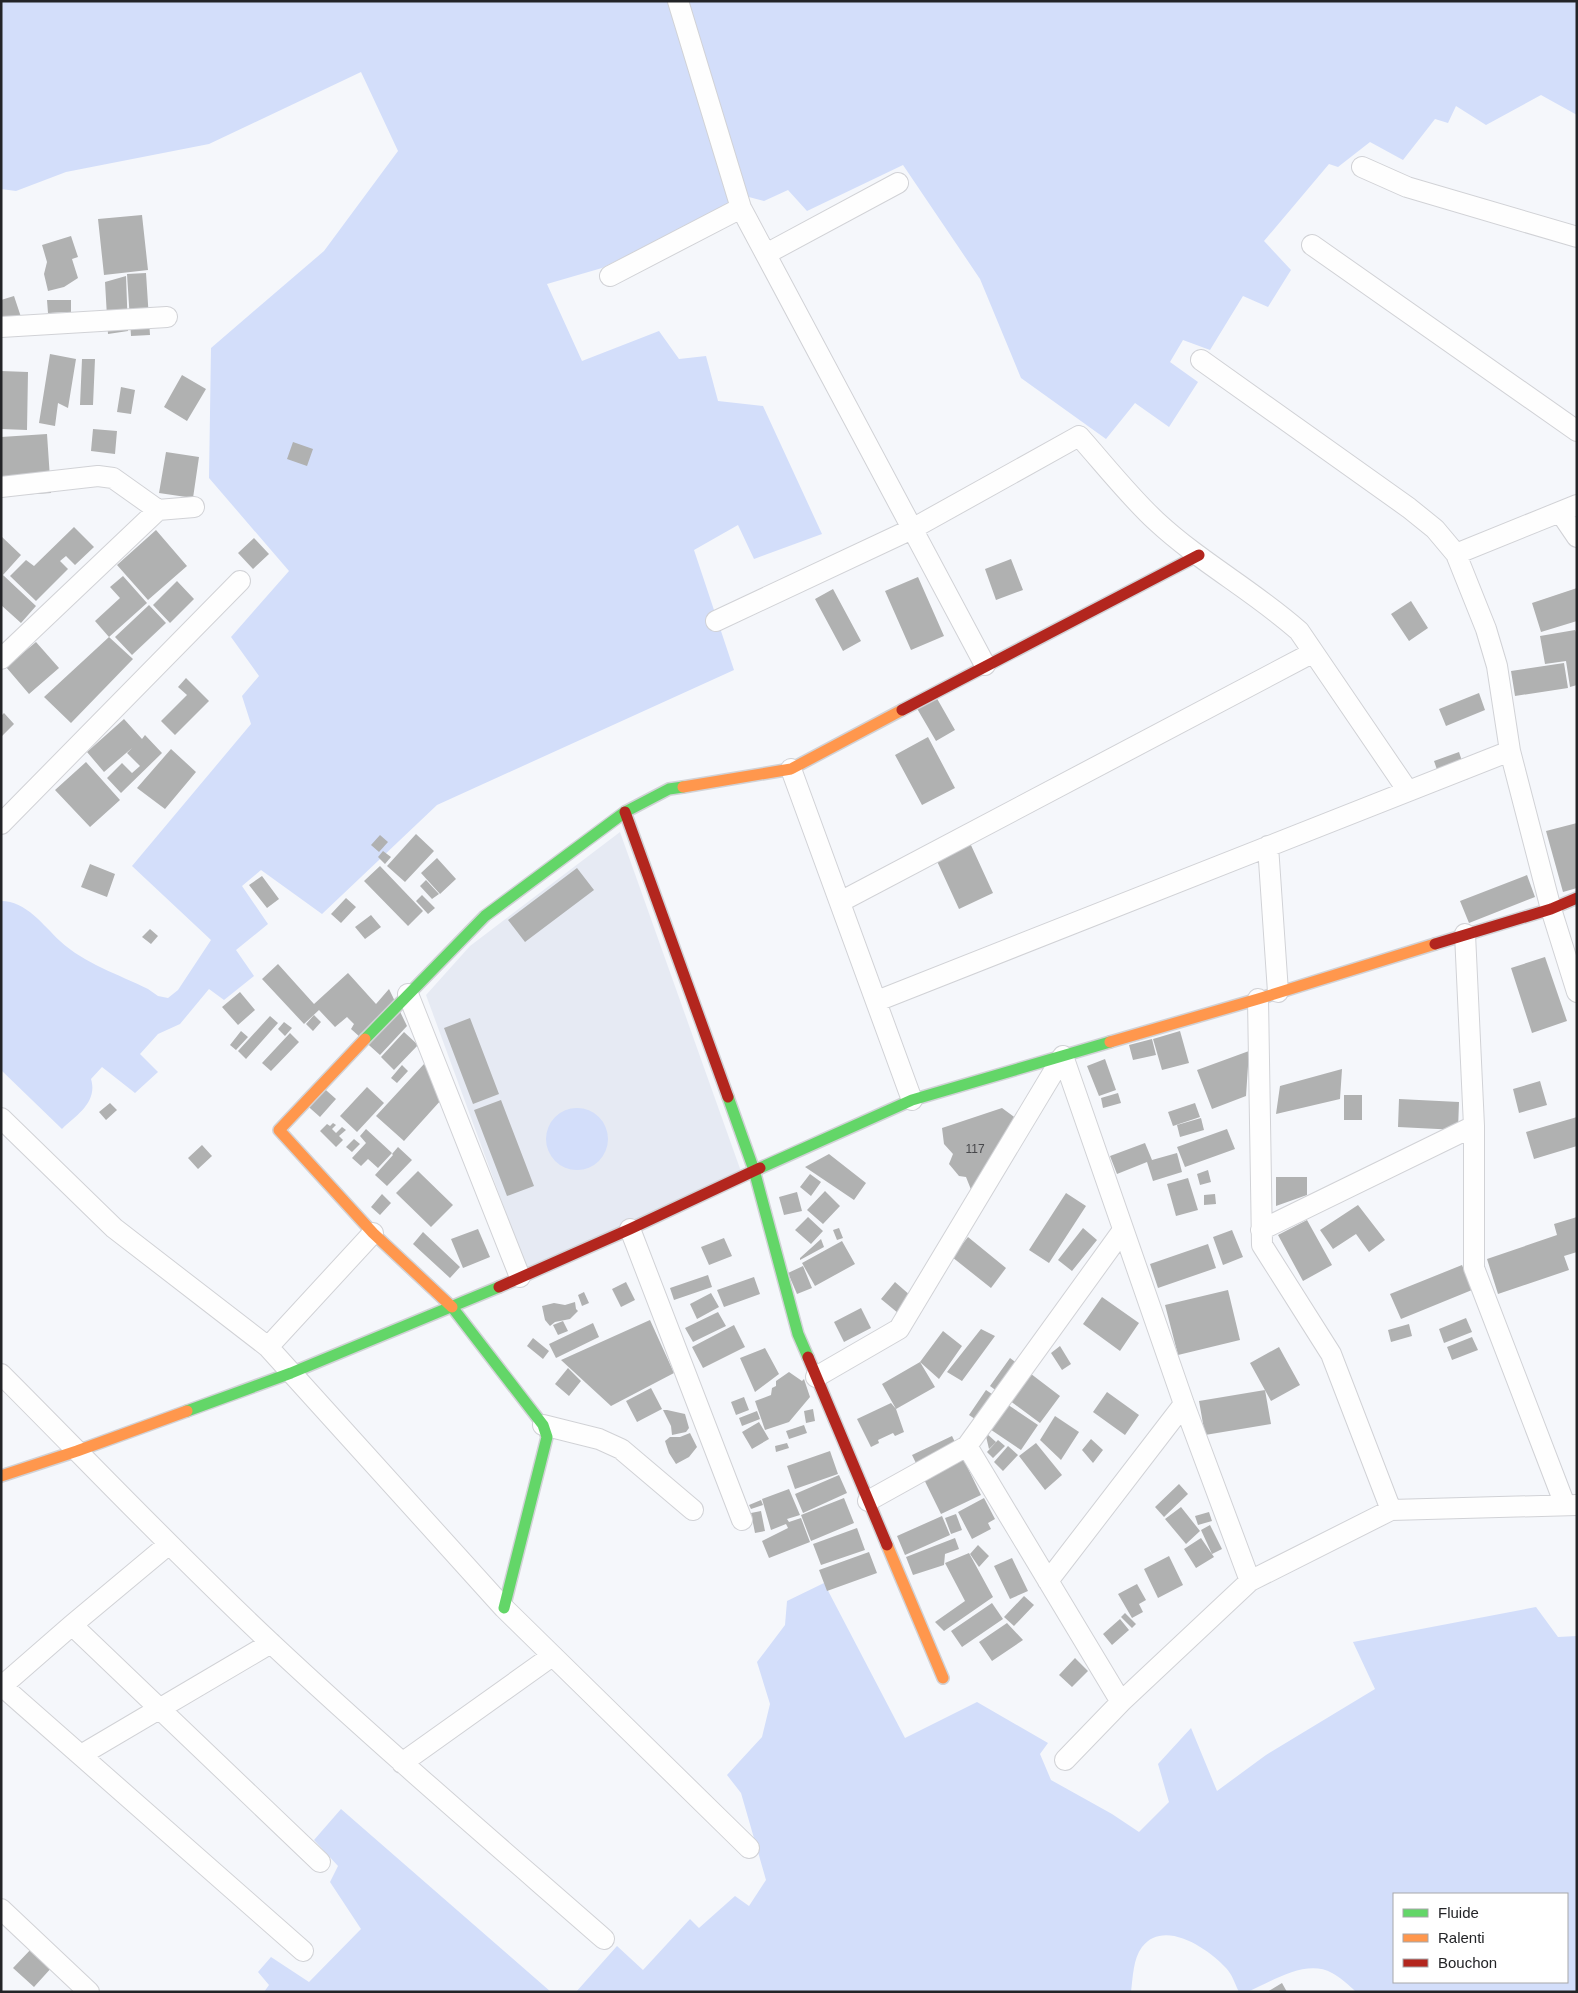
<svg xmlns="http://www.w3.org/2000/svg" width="1578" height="1993" viewBox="0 0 1578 1993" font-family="Helvetica,sans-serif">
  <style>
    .built { fill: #e6eaf3 }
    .green { fill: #d3defa; fill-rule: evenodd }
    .building { fill: #b0b1b1 }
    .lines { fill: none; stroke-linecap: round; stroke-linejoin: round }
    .street-casing { stroke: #d1d2d6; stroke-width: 22 }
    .fast-casing { stroke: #d1d2d6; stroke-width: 14 }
    .slow-casing { stroke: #d1d2d6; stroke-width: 14 }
    .jam-casing { stroke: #d1d2d6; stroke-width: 14 }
    .street { stroke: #fefefe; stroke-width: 20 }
    .fast { stroke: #63d668; stroke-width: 11 }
    .slow { stroke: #ff974d; stroke-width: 11 }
    .jam { stroke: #b3261e; stroke-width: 11 }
    .labels { text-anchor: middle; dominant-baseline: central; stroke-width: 4; stroke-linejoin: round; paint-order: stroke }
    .number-label { font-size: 12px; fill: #46474a }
  </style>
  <rect width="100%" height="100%" fill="#f5f7fb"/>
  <path class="built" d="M620 832 743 1177 528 1273 426 995 470 946Z"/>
  <path class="green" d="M1 1H1577V115L1541 95 1486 125 1456 106 1448 123 1435 119 1403 160 1370 142 1338 167 1329 164 1264 241 1291 270 1268 307 1243 296 1210 350 1183 340 1170 362 1198 382 1169 427 1135 403 1106 439 1021 378 980 279 903 165 807 211 788 190 764 201 745 196 602 268 547 284 582 361 659 331 679 359 706 356 718 401 763 406 822 534 754 559 738 525 694 550 734 670 437 805 322 914 261 870 242 886 268 924 236 950 254 976 224 1000 209 989 180 1024 158 1034 140 1054 158 1072 135 1093 102 1067 91 1079C98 1102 77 1115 62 1129L1 1070V901C26 901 43 925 60 941 85 964 118 974 148 989L158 996 168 998 178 990 211 940 132 866 251 724 242 696 259 676 231 637 289 571 209 478 211 348 324 251 398 151 361 72 209 144 66 172 16 191 1 189Z
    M546 1139a31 31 0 1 1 62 0a31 31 0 1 1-62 0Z
    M824 1583 905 1738 977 1702 1048 1743 1040 1754 1051 1780 1112 1814 1139 1832 1169 1802 1158 1764 1191 1728 1217 1791 1266 1755 1375 1689 1353 1642 1536 1607 1558 1637 1577 1636V1992H1356C1349 1985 1340 1977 1332 1973 1306 1958 1271 1982 1247 1992H1239C1235 1984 1232 1974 1226 1968 1209 1949 1164 1918 1142 1947 1133 1959 1133 1977 1131 1992H576L617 1946 643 1970 690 1919 699 1928 735 1896 749 1906 766 1880 741 1793 727 1775 762 1737 770 1704 757 1662 785 1625 787 1601ZM1394 1894H1567V1982H1394Z
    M341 1809 551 1992H264L269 1985 258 1972 271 1957 309 1982 361 1929 330 1882 338 1866 314 1840Z"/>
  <path class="building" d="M142 215 148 270 104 275 98 219Z
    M71 236 78 257 72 259 78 278 64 287 48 291 44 274 47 262 42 245Z
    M146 273 150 335 131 336 127 274Z
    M126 276 128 331 108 334 105 282Z
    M14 296 21 317 1 323V300Z
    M47 300H71V312L48 313Z
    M50 354 76 359 68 408 58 403 55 426 39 423Z
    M82 359H95L93 405H80Z
    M1 371 28 372 27 430 1 429Z
    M182 375 206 389 187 421 164 407Z
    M121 387 135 390 131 414 117 412Z
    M93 429 117 431 115 454 91 451Z
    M47 434 51 493 1 496V437Z
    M293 442 313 449 307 466 287 459Z
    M166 452 199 457 193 498 159 493Z
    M74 527 94 547 75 565 66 556 60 561 68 569 36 601 10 576 26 560 34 566Z
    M156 530 187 566 148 600 117 565Z
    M1 536 21 555 3 575 36 606 21 623 1 605Z
    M254 538 269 554 253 569 238 553Z
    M1011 559 1023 590 996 600 985 569Z
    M123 576 147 603 109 637 95 621 120 598 110 587Z
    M918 577 944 636 911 650 885 591Z
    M177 581 194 599 170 623 153 605Z
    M1577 588V621L1541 632 1532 603Z
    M833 589 861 641 843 651 815 599Z
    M1411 601 1428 628 1409 641 1391 614Z
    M149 605 166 623 132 655 115 637Z
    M1575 630 1577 634V685L1570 687 1566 661 1545 664 1540 636Z
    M109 637 133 659 71 723 44 697Z
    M36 642 59 668 29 694 6 667Z
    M1564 663 1568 688 1515 696 1511 671Z
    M186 678 209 701 175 735 161 721 187 695 178 687Z
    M931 688 955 730 936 741 912 700Z
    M1479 693 1485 710 1446 726 1439 709Z
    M4 713 14 724 1 737V716Z
    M124 719 142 739 145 735 162 753 121 793 107 778 122 763 132 773 140 766 127 753 132 748 104 772 87 752Z
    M928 737 955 788 922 805 895 755Z
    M171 749 196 772 165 809 137 788Z
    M1459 752 1468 779 1443 787 1434 761Z
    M86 762 120 800 90 827 55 790Z
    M1577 823V888L1563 892 1546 831Z
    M416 834 434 851 405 882 387 866Z
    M380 835 388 842 379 852 371 845Z
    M970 843 993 893 959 909 936 859Z
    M383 851 391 857 385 864 378 857Z
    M437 858 456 879 440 894 421 873Z
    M90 864 115 874 107 897 81 887Z
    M380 866 423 911 408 926 364 881Z
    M577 868 594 890 525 942 508 920Z
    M1527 875 1535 897 1469 923 1460 901Z
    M262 876 279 899 267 908 249 885Z
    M426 880 439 894 432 899 420 886Z
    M422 895 435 908 428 914 416 901Z
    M346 898 356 907 341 923 331 914Z
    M371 915 381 927 365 939 355 927Z
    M150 929 158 936 151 944 142 937Z
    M1545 957 1567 1021 1532 1033 1511 968Z
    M278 964 314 1004 348 973 376 1004 389 989 407 1026 380 1055 351 1029 354 1024 347 1017 335 1027 319 1010 304 1024 262 979Z
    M240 992 255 1010 238 1025 222 1007Z
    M314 1015 321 1022 313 1031 306 1024Z
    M270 1016 278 1023 246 1059 238 1051Z
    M470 1018 499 1094 473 1104 444 1028Z
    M284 1022 292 1028 285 1036 278 1029Z
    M241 1031 248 1037 236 1050 230 1045Z
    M1180 1031 1189 1063 1162 1070 1153 1039Z
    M404 1032 418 1045 394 1070 381 1057Z
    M290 1033 299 1042 271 1071 262 1063Z
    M1152 1039 1156 1055 1133 1060 1129 1045Z
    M1249 1051 1246 1096 1212 1109 1197 1070Z
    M1105 1059 1116 1090 1099 1096 1087 1066Z
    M424 1064 451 1089 404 1141 376 1116Z
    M402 1065 408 1071 397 1083 391 1078Z
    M1342 1069 1340 1099 1276 1114 1280 1086Z
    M1540 1081 1547 1105 1519 1113 1513 1089Z
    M318 1083 336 1099 320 1117 302 1101Z
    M367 1087 384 1103 357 1132 340 1116Z
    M1118 1093 1121 1103 1103 1108 1101 1098Z
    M1344 1095H1362V1120H1344Z
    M1399 1099 1459 1102 1458 1130 1398 1127Z
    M501 1100 534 1186 507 1196 474 1110Z
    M110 1103 117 1110 106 1120 99 1112Z
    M1195 1103 1200 1117 1173 1126 1168 1112Z
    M1002 1108 1021 1122 972 1192 966 1177 959 1176 949 1164 953 1154 944 1144 942 1128Z
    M1577 1117V1146L1534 1159 1526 1132Z
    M1201 1118 1204 1130 1180 1137 1177 1125Z
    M333 1123 336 1125 332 1129 336 1133 342 1127 346 1130 339 1136 343 1140 336 1147 320 1131 327 1124 330 1126Z
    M366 1129 392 1153 378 1168 368 1159 361 1166 352 1158 366 1143 360 1136Z
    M1227 1129 1235 1149 1185 1167 1177 1147Z
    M354 1139 360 1144 352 1152 346 1147Z
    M1145 1143 1152 1160 1177 1153 1182 1172 1153 1181 1147 1162 1117 1174 1110 1156Z
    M202 1145 212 1156 198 1169 188 1158Z
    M398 1147 412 1160 387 1186 375 1175 393 1155 392 1154Z
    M829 1154 866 1183 854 1200 805 1167Z
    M1208 1170 1211 1182 1200 1185 1197 1174Z
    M418 1171 453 1205 431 1227 396 1193Z
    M810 1174 821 1182 811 1196 800 1187Z
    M1276 1177H1307V1195L1276 1206Z
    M1188 1178 1198 1210 1176 1216 1167 1184Z
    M825 1191 840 1206 823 1224 807 1210Z
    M797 1192 802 1211 784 1215 779 1197Z
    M1066 1193 1086 1206 1049 1263 1029 1250Z
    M382 1194 391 1203 380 1215 371 1207Z
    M1215 1194 1216 1204 1204 1205V1195Z
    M1358 1205 1385 1240 1369 1252 1356 1234 1333 1249 1320 1230Z
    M808 1217 823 1231 811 1244 795 1230Z
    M1577 1217V1252L1564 1256 1569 1270 1498 1294 1487 1259 1557 1235 1554 1224Z
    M1307 1220 1332 1265 1303 1281 1278 1235Z
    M839 1228 843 1238 837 1240 833 1230Z
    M1083 1228 1097 1240 1072 1271 1058 1260Z
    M478 1229 490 1257 463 1268 451 1239Z
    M1232 1230 1243 1257 1223 1265 1213 1237Z
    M423 1232 460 1267 450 1278 413 1244Z
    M968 1237 1006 1268 991 1288 952 1257Z
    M724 1238 732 1256 709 1265 701 1247Z
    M821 1239 824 1247 800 1260V1258Z
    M842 1241 855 1264 815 1286 802 1263Z
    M1208 1244 1216 1268 1158 1288 1150 1264Z
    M1462 1265 1472 1290 1401 1319 1390 1294Z
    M803 1266 812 1288 797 1294 788 1273Z
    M708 1275 712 1287 674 1300 670 1288Z
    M754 1277 760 1294 724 1307 717 1290Z
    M626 1282 635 1300 621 1307 612 1289Z
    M895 1282 911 1296 898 1313 881 1299Z
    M1228 1290 1240 1340 1178 1355 1165 1305Z
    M584 1292 589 1303 582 1306 578 1295Z
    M711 1293 719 1307 697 1319 690 1304Z
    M1102 1297 1139 1323 1120 1351 1083 1324Z
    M575 1302 576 1309 578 1311 570 1319 555 1322 550 1326 545 1320 542 1306 554 1303 565 1305Z
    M861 1308 871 1328 844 1342 834 1322Z
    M718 1312 726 1326 693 1342 685 1328Z
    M1466 1318 1472 1332 1444 1343 1439 1329Z
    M650 1320 674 1373 611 1406 561 1360Z
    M563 1321 568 1331 558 1335 553 1325Z
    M593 1323 599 1337 556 1358 549 1344Z
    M1409 1324 1412 1336 1391 1342 1388 1330Z
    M734 1325 745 1347 703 1368 692 1347Z
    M981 1329 995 1336 962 1381 947 1372Z
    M943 1331 962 1346 939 1379 920 1362Z
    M1472 1337 1478 1350 1452 1360 1447 1347Z
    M533 1338 549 1351 543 1359 527 1346Z
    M1060 1346 1071 1364 1062 1370 1051 1353Z
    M1279 1347 1300 1385 1271 1401 1250 1363Z
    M765 1348 779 1374 755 1392 740 1358Z
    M1010 1358 1060 1396 1040 1423 990 1386Z
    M920 1362 935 1387 896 1409 882 1384Z
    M568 1368 581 1381 569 1396 555 1384Z
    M789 1372 802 1381 804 1379 810 1397 789 1422 765 1430 755 1401 771 1395 772 1388 776 1386V1381Z
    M651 1388 662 1409 637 1422 626 1401Z
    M986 1390 1038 1425 1021 1450 969 1415Z
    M1265 1390 1271 1424 1205 1435 1199 1401Z
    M1107 1392 1139 1415 1125 1435 1093 1412Z
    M744 1397 749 1410 736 1415 731 1402Z
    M891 1403 896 1409 904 1432 895 1436 893 1433 878 1440 879 1443 871 1447 857 1419Z
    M813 1409 815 1421 806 1423 804 1411Z
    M663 1410H667L685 1414 689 1428 686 1432 672 1435 671 1426Z
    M757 1411 760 1419 742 1426 739 1418Z
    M1055 1416 1079 1432 1061 1460 1040 1440Z
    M759 1422 769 1439 752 1449 742 1432Z
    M804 1425 807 1433 789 1439 786 1431Z
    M985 1432 996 1442 989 1449Z
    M690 1433 697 1447 689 1457 676 1464 669 1453 665 1441 670 1437H680Z
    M952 1436 981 1495 941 1514 912 1455Z
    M1091 1439 1103 1450 1093 1463 1082 1450Z
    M998 1440 1005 1446 993 1458 987 1452Z
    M787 1443 789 1448 776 1452 775 1446Z
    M1036 1443 1062 1475 1045 1490 1019 1456Z
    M1008 1446 1018 1455 1003 1471 994 1462Z
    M830 1451 838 1474 795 1489 787 1466Z
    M839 1475 847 1493 803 1513 795 1494Z
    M1179 1484 1188 1494 1164 1517 1155 1507Z
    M789 1489 800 1515 787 1519 789 1522 801 1518 810 1542 769 1558 762 1541 788 1528 786 1524 771 1530 762 1499Z
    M844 1498 854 1523 811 1541 801 1515Z
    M984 1498 995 1519 988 1523 991 1529 972 1539 958 1512Z
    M761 1500 763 1505 751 1509 749 1505Z
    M1181 1507 1200 1531 1186 1544 1165 1519Z
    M761 1511 765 1531 755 1533 751 1513Z
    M1209 1512 1212 1521 1198 1525 1195 1516Z
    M956 1514 962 1530 951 1534 945 1518Z
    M942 1516 950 1535 905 1555 897 1536Z
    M1210 1525 1222 1549 1212 1554 1201 1530Z
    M857 1528 865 1550 821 1565 813 1544Z
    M955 1538 959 1549 945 1554 944 1565 913 1575 906 1557Z
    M1201 1538 1214 1557 1196 1568 1184 1549Z
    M978 1545 989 1556 979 1567 970 1554Z
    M869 1552 877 1573 827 1591 819 1570Z
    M969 1553 993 1597 944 1631 935 1622 965 1601 945 1563Z
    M1169 1556 1183 1585 1158 1598 1144 1569Z
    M1012 1558 1028 1591 1010 1599 994 1566Z
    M1137 1584 1146 1600 1139 1604 1143 1612 1132 1618 1118 1594Z
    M1024 1596 1034 1605 1014 1626 1004 1617Z
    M992 1603 1003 1619 962 1647 951 1631Z
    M1125 1613 1136 1624 1132 1628 1121 1617Z
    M1120 1619 1129 1630 1112 1645 1103 1634Z
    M1007 1623 1023 1640 992 1661 979 1642Z
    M1075 1658 1088 1671 1072 1687 1059 1675Z
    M33 1947 53 1966 34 1987 13 1968Z
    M1282 1983 1287 1992H1267Z"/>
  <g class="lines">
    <defs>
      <path id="street" d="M678 1 741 208 985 665
        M1362 167 1407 187 1577 237
        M1312 245 1577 431
        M766 254 898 183
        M610 276 741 208
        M1 327 167 317
        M1201 360 1409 508 1435 529 1456 554 1486 629 1497 666 1510 751 1551 909 1577 992
        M1 487 98 476 113 478 158 510 194 507
        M1560 512 1577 537
        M1456 554 1577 505
        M716 621 912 529 1079 436C1103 463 1130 497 1156 521 1200 562 1254 591 1299 631L1408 791
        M1 659 158 510
        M791 769 912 1100
        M1 824 240 581
        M1268 846 1278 992
        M840 902 1312 653
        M1465 934 1474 1126V1268L1565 1505
        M408 994 520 1277
        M1258 999 1262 1245 1331 1354 1391 1510
        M877 1001 1510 751
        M1063 1056 1184 1404 1250 1581
        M1 1118 114 1228 268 1347 504 1608 749 1848
        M630 1229 742 1520
        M1261 1230 1474 1126
        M268 1347 373 1233
        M1 1374C91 1464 179 1557 272 1644 380 1745 492 1841 604 1939
        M816 1377 899 1329 1063 1056
        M543 1425 599 1439 621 1449 693 1510
        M967 1446 1121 1702
        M868 1501 967 1446 1123 1230
        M1048 1581 1184 1404
        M72 1625 320 1862
        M2 1686 303 1951
        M1 1687 72 1625 169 1544
        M81 1755 271 1643
        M1065 1760 1121 1702 1250 1581 1391 1510 1577 1505
        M402 1763 552 1656
        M1 1909 89 1992"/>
      <path id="fast" d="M365 1039 485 916 625 812 669 789 683 787
        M728 1097 754 1170 798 1334 808 1357
        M760 1168 912 1100 1110 1042
        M452 1307 543 1425 547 1437 504 1608
        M187 1411 291 1373 499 1287"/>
      <path id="slow" d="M683 787 791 769 902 710
        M365 1039 279 1130 373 1233 452 1307
        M1110 1042 1258 999 1435 944
        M1 1476 77 1451 187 1411
        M887 1545 943 1678"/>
      <path id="jam" d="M902 710 1199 555
        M625 812 728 1097
        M1435 944 1551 909 1577 898
        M499 1287 630 1229 760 1168
        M808 1357 887 1545"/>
    </defs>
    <use href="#street" class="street-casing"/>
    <use href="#fast" class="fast-casing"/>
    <use href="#slow" class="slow-casing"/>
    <use href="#jam" class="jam-casing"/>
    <use href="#street" class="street"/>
    <use href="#fast" class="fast"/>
    <use href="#slow" class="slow"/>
    <use href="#jam" class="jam"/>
  </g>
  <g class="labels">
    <g class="number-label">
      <text x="975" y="1149">117</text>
    </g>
  </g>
  <rect width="1578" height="1993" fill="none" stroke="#232427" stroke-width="5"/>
  <rect x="1393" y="1893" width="175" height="90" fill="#ffffff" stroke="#a7a7a9"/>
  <rect x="1403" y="1909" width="25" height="8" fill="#63d668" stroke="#a7a7a9"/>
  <text x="1438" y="1918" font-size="15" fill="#232427">Fluide</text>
  <rect x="1403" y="1934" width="25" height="8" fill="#ff974d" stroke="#a7a7a9"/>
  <text x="1438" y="1943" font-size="15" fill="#232427">Ralenti</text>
  <rect x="1403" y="1959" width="25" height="8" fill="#b3261e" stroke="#a7a7a9"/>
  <text x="1438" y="1968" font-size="15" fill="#232427">Bouchon</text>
</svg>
